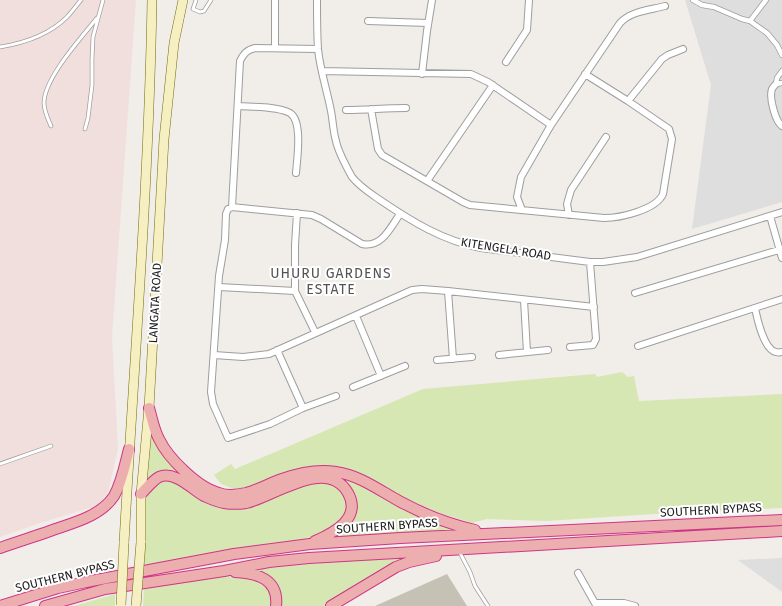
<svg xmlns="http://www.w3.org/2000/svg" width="782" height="606" viewBox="0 0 782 606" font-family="'Fira Sans',sans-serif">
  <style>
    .residential { fill: #dfdedf }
    .military { fill: #f1dfde }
    .construction { fill: #c5c2b5 }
    .grass { fill: #d6e7b3 }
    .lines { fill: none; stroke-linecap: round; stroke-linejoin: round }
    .service-casing { stroke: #9e9e9e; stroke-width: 4.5 }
    .pedestrian-casing { stroke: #9e9e9e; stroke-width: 6 }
    .minor-casing { stroke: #9e9e9e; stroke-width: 8 }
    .secondary-casing { stroke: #736b0d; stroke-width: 10 }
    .trunk-casing { stroke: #cf3587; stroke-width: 12 }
    .service { stroke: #fff; stroke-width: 3 }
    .pedestrian { stroke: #fff; stroke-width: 4.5 }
    .minor { stroke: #fff; stroke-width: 6 }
    .secondary { stroke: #f6efc2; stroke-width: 9 }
    .trunk { stroke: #ecaeae; stroke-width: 10 }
    .secondary-bridge-casing { stroke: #736b0d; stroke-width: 10; stroke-linecap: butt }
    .secondary-bridge { stroke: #f6efc2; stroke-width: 9 }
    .labels { text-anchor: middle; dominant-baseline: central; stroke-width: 4; stroke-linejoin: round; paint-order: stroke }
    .street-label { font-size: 12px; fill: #212121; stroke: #fff }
    .quarter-label { font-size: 14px; letter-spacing: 1px; fill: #545454; stroke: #fff }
  </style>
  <rect width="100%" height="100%" fill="#f1ede9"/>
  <path class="residential" d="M685 0H782V202L692 229 711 85Z
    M782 558V592L738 560Z"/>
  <path class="military" d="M0 0H136L112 337 118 449 108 493 96 506 37 524 0 537Z"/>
  <path class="construction" d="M447 574 467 606H375Z"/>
  <path class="grass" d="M622 372 628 377 634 376 639 401 782 394V508L654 514 546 521 487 519 472 523 440 513 400 496 366 476 344 468 310 466 292 471 247 487 234 489 221 484 214 475 231 464 235 469 423 389 595 374 597 377Z
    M150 424 177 470 163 471 147 484Z
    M336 476 353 482 469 532 325 539 344 529 354 518 357 503 353 491Z
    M161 480 171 481 204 500 310 482C315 482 321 481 326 482 344 486 355 509 340 523 332 531 319 534 309 538L143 566 145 498 151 489Z
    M421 557 324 606H280L281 602 251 570 370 558Z
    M237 576C253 580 275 584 271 606H143L144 588 208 578Z
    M115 594V606H74Z"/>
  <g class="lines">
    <defs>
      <path id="service" d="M196 0 193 9 200 12 204 11 211 0
        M0 47C25 43 49 35 67 17 72 12 76 6 81 0
        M51 126C48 119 44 111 44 103 44 78 82 37 97 18
        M85 129 88 118 92 85V59L93 37 103 0
        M0 464 51 446
        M459 551 470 572 475 586 488 606"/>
      <path id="pedestrian" d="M693 0 702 5 714 7 742 19 750 21 767 33 777 45 782 55
        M750 21 766 0
        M782 71 777 78 776 84 782 83"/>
      <path id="minor" d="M275 0V48
        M317 0C317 16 317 32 318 49 320 70 327 90 331 111 333 121 333 131 336 141 338 151 347 168 352 177 360 187 370 193 380 200 411 221 443 241 481 248L590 262H603L637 257 782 212
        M368 21 428 23
        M506 62 527 30 529 0
        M322 71 471 74 488 82 551 125
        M422 74 427 31 432 0
        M776 84C775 85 773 87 772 89 769 97 775 121 782 126
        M628 101 662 59 668 55 683 49
        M238 106C252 107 278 106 290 113 303 121 297 159 296 173
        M371 109 378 149 382 155 463 202 470 205 604 218C620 218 656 210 663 194L672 139 669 129 628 101 585 74
        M346 110C366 110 386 108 406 108
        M427 181 493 85
        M232 207 240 61C244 53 247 50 255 48L318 49
        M522 210 517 197 521 177 551 125 620 23C631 11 650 10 665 6
        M297 213 295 245V291L315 332
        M569 215 567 204 571 190 606 137
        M770 216 782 258
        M219 287 295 291
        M448 291 453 359
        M635 293 782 249
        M524 300 527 352
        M755 308C757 318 764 350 776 352 778 353 780 352 782 352
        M356 316 381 376
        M638 346 782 299
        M570 347 593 345 596 339 590 262
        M277 350 303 408
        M214 355 243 357 269 354 412 290 422 289 448 291 594 307
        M499 355 548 350
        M437 360 472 357
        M353 387 405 366
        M336 396 303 408 270 424 228 438 213 404 211 392 219 276 225 240 226 214 228 209 232 207 312 215 321 219 362 244C382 248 390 228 400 214
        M578 573 596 605
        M595 603H624L635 606"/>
      <path id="secondary" d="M141 542V494L149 408 164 139 174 43 183 0
        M124 543C134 362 149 181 152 0"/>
      <path id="trunk" d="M149 408C152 418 154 430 159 439 168 458 198 488 219 493 227 496 237 495 246 493 258 490 270 483 282 479 299 473 318 469 336 472 359 475 379 490 399 501 423 514 448 524 475 530
        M141 494C146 489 152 481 159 477 174 470 192 489 204 496 211 499 217 502 224 503 231 504 239 504 246 503 273 497 327 456 348 493 362 518 334 533 315 541
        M0 548C17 542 33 537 50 531 72 523 100 517 114 496 122 482 125 464 129 449
        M235 572C257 573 279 579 276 606
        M0 606 58 588 91 581 234 554 310 544 400 538 782 520
        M45 606 105 589 224 571 269 562 309 558 782 531
        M331 606 396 567 409 562 436 556"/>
    </defs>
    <use href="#service" class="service-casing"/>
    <use href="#pedestrian" class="pedestrian-casing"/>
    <use href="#minor" class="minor-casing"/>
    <use href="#secondary" class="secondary-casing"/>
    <use href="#trunk" class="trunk-casing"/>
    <use href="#service" class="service"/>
    <use href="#pedestrian" class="pedestrian"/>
    <use href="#minor" class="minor"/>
    <use href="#secondary" class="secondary"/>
    <use href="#trunk" class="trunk"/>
    <defs>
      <path id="secondary-bridge" d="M121 605 124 543
        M136 606 141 542"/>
    </defs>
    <use href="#secondary-bridge" class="secondary-bridge-casing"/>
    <use href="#secondary-bridge" class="secondary-bridge"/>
  </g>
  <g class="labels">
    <g class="street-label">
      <text transform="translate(506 249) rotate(9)">KITENGELA ROAD</text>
      <text transform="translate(155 303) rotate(-87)">LANGATA ROAD</text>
      <text transform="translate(711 510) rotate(-3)">SOUTHERN BYPASS</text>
      <text transform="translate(387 526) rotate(-4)">SOUTHERN BYPASS</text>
      <text transform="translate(65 576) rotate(-14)">SOUTHERN BYPASS</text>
    </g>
    <g class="quarter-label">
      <text x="331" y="273">UHURU GARDENS<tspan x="331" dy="16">ESTATE</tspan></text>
    </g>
  </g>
</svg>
